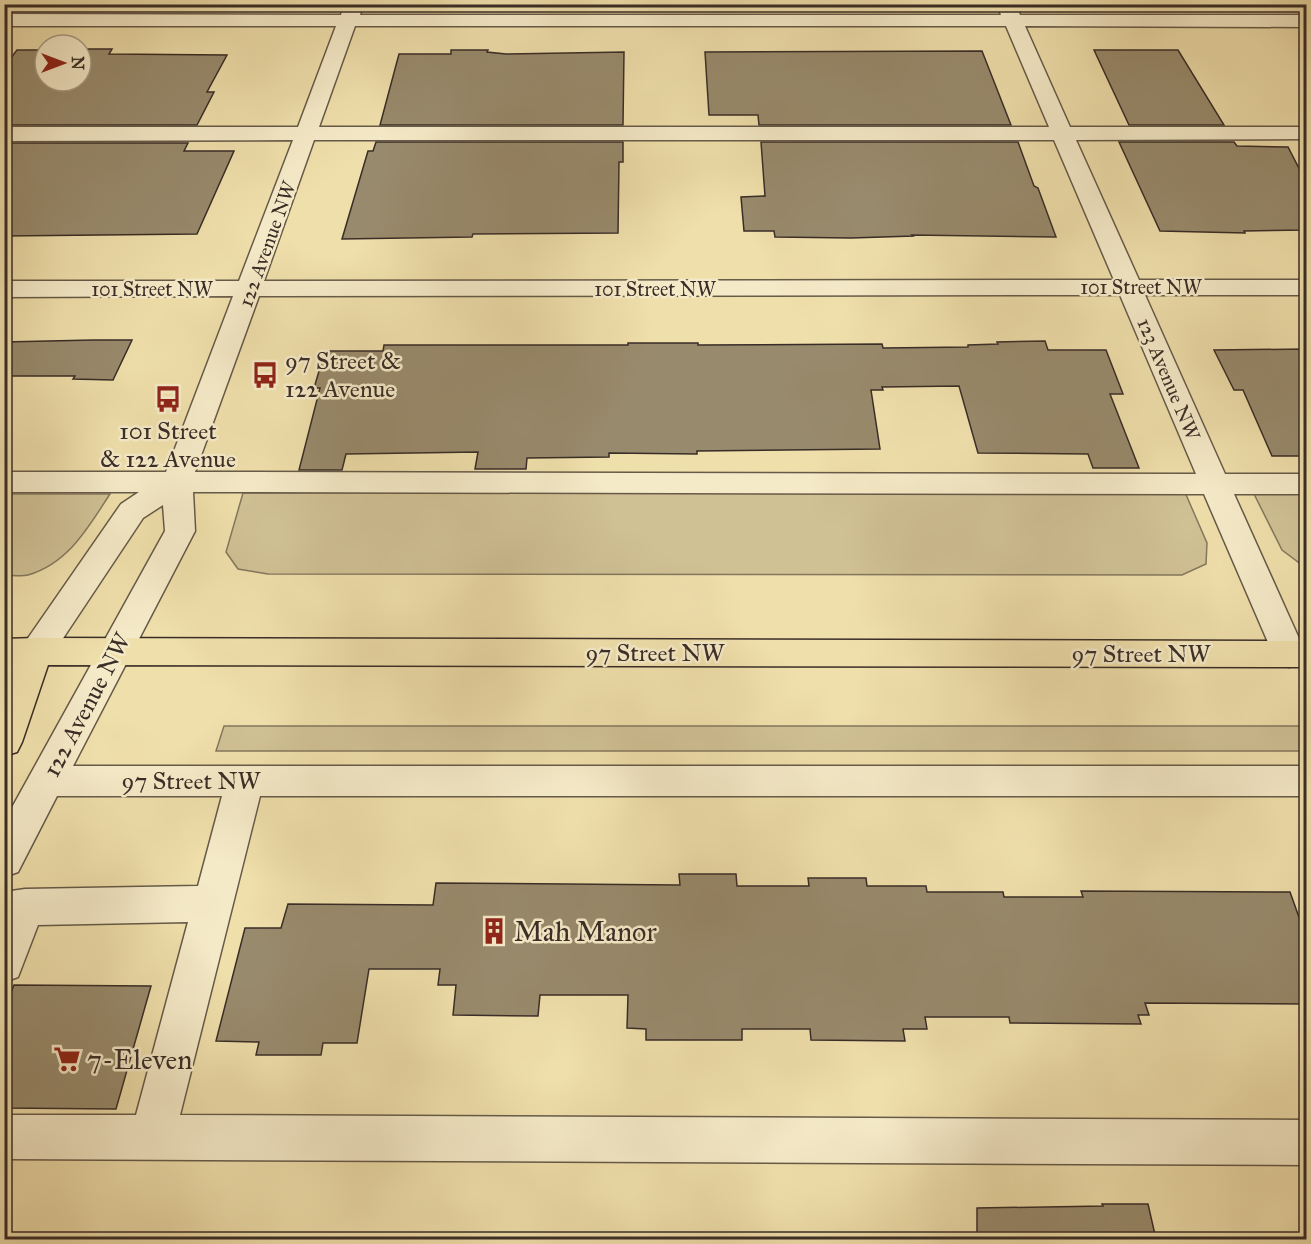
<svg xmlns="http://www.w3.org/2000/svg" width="1311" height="1244" viewBox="0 0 1311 1244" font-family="'IM FELL Great Primer',serif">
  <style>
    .green { fill: #d0c195; stroke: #84775e; stroke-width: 1.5 }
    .building { fill: #988a6c; stroke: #392d27; stroke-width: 1.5 }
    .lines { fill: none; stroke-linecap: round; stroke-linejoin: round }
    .minor-casing { stroke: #665a48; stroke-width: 3 }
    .major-casing { stroke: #392d27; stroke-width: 3 }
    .minor { fill: #f5eac8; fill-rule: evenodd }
    .major { fill: #efdfab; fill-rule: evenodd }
    .labels { text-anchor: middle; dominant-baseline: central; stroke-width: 5; stroke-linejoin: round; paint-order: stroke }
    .far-street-label { font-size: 20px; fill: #392d27; stroke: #f5eac8 }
    .poi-label { font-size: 24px; fill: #392d27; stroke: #f5eac8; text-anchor: start }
    .street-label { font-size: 24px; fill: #392d27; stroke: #f5eac8 }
    .near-poi-label { font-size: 28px; fill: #392d27; stroke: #f5eac8; text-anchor: start }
  </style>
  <rect width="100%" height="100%" fill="#efdfab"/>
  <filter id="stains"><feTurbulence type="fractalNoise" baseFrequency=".00333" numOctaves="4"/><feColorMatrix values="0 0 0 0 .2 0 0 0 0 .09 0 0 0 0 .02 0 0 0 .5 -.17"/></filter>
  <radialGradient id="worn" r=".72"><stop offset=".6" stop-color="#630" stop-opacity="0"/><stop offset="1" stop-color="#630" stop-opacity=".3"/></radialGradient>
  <path class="green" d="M1306 489V568L1282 550 1252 490Z
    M1184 490 1207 543 1206 564 1182 575 268 574 238 569 226 552 243 493Z
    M4 494H110C89 526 69 563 28 575 21 577 12 575 5 575Z
    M224 726H1306V751H216Z"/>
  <path class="building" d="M81 49H112L109 54 227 55 207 92H214L197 125H4V67L17 50H45V81H81Z
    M451 50H488L487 52 506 54 624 52 623 125H380L399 54H451Z
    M1094 50H1178L1224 125H1129Z
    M982 51 1011 125H759L758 115H709L705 52Z
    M376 142H623V162H619L618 233 473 234 472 237 342 239 368 151H373Z
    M761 142H1018L1034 186 1038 188 1056 237 912 235 913 236 851 238 775 237 774 231H744L741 197 765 196Z
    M1119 142H1234L1237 146 1288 147 1306 182V230L1244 231 1245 233 1160 231Z
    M4 143H188L184 151H234L197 234 4 236Z
    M93 340H132L113 380 73 379 75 376H4V342Z
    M1045 341 1048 350H1106L1123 394H1110L1139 468H1093L1088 454 978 453 959 386 882 387 883 390H871L880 449 697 451V454L609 453V457L527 458 526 469H475L478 452 346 454 342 470H299L320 388H314L325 351H383L384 345H628V343H698V345L882 344 883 348 968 347V345L998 344 997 342Z
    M1306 349V456H1272L1243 390H1234L1214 350Z
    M679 874H736L737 886H809L808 878H866L867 886H926L927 892H1003L1004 897H1083L1081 891 1290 892 1306 937V1004L1145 1003 1149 1015H1138L1141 1024 1010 1023 1009 1017H925L927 1029H903L905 1041 811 1040 810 1029H742V1040H646V1029L627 1028 628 995H540L538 1016 453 1015 456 985H438L440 969H369L357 1043H323L321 1055H256L259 1042 216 1041 245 928H281L288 904 433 905 436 883 680 885Z
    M14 985 151 986 116 1109 4 1108V1010Z
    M1102 1204H1148L1156 1239H977V1208L1103 1206Z"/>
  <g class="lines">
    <defs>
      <path id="minor" d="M344 4H363L360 15H1001L997 4H1016L1020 15H1306V27L1025 26 1070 127H1306V139L1076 140 1139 280H1306V295H1145L1225 474H1306V494H1234L1306 654 1301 663 1289 667 1277 663 1204 494 193 492 195 531 73 766H1306V796H260L180 1115 1306 1120V1165L4 1159V1115H136L188 922 38 925 18 977 4 982V892L25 889 198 886 222 796H57L18 872 4 877V822L165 531 163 505 143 518 32 685 20 689 8 685 4 673 8 667 121 504 139 492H4V472H166L233 296 4 297V281H239L293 140 4 141V127H298L336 26H4V14L341 15ZM355 26H1006L1049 127H319ZM314 140H1054L1114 280 264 281ZM1120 295 1196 474 195 472 259 296Z"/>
      <path id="major" d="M36 638 1306 641V667L48 665 22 742 17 752 4 756V691L14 665H4V639Z"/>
    </defs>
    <use href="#minor" class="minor-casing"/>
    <use href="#major" class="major-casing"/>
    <use href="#minor" class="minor"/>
    <use href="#major" class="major"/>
  </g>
  <defs>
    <symbol id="bus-bare" viewBox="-9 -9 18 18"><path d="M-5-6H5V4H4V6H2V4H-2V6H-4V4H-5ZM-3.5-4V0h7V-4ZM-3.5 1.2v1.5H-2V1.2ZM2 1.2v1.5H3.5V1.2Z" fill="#8f2418" stroke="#f5eac8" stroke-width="2.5" paint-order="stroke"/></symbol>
    <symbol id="building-bare" viewBox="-9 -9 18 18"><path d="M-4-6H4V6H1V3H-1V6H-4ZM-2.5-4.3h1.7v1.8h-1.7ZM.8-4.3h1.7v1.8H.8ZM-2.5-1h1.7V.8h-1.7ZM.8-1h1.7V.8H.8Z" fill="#8f2418" stroke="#f5eac8" stroke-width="2.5" paint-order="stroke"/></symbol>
    <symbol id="supermarket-bare" viewBox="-9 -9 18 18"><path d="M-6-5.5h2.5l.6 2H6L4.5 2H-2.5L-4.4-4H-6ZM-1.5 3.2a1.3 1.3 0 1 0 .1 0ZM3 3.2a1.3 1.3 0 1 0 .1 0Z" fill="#8f2418" stroke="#f5eac8" stroke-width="2.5" paint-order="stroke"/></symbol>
  </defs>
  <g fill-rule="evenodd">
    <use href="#bus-bare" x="246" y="356" width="38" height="38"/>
    <use href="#bus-bare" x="149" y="380" width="38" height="38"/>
    <use href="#building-bare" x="475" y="912" width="38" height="38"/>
    <use href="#supermarket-bare" x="48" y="1040" width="38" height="38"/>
  </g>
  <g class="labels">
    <g class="far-street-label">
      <text transform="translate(267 244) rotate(-70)">122 Avenue NW</text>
      <text x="1141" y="287">101 Street NW</text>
      <text x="152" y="289">101 Street NW</text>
      <text x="655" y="289">101 Street NW</text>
      <text transform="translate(1169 379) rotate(67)">123 Avenue NW</text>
    </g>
    <g class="poi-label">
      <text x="285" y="361">97 Street &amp;<tspan x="285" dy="28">122 Avenue</tspan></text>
      <text x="168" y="431" text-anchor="middle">101 Street<tspan x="168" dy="28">&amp; 122 Avenue</tspan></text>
    </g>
    <g class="street-label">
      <text x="655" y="653">97 Street NW</text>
      <text x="1141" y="654">97 Street NW</text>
      <text transform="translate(87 705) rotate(-62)">122 Avenue NW</text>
      <text x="191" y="781">97 Street NW</text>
    </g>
    <g class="near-poi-label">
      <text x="514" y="931">Mah Manor</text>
      <text x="87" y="1059">7-Eleven</text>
    </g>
  </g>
  <rect width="1311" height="1244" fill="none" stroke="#efdfab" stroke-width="24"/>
  <rect x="6" y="6" width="1299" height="1232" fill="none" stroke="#392d27" stroke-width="3"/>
  <rect x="12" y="12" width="1287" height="1220" fill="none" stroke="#392d27" stroke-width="1.5"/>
  <g transform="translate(63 63) rotate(90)"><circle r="28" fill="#f5eac8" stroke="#aa9e88" stroke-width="1.5"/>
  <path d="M0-4.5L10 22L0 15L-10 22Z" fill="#8f2418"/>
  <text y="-9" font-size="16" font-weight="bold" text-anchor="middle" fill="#392d27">N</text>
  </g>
  <rect width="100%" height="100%" filter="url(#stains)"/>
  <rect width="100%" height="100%" fill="url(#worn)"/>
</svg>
